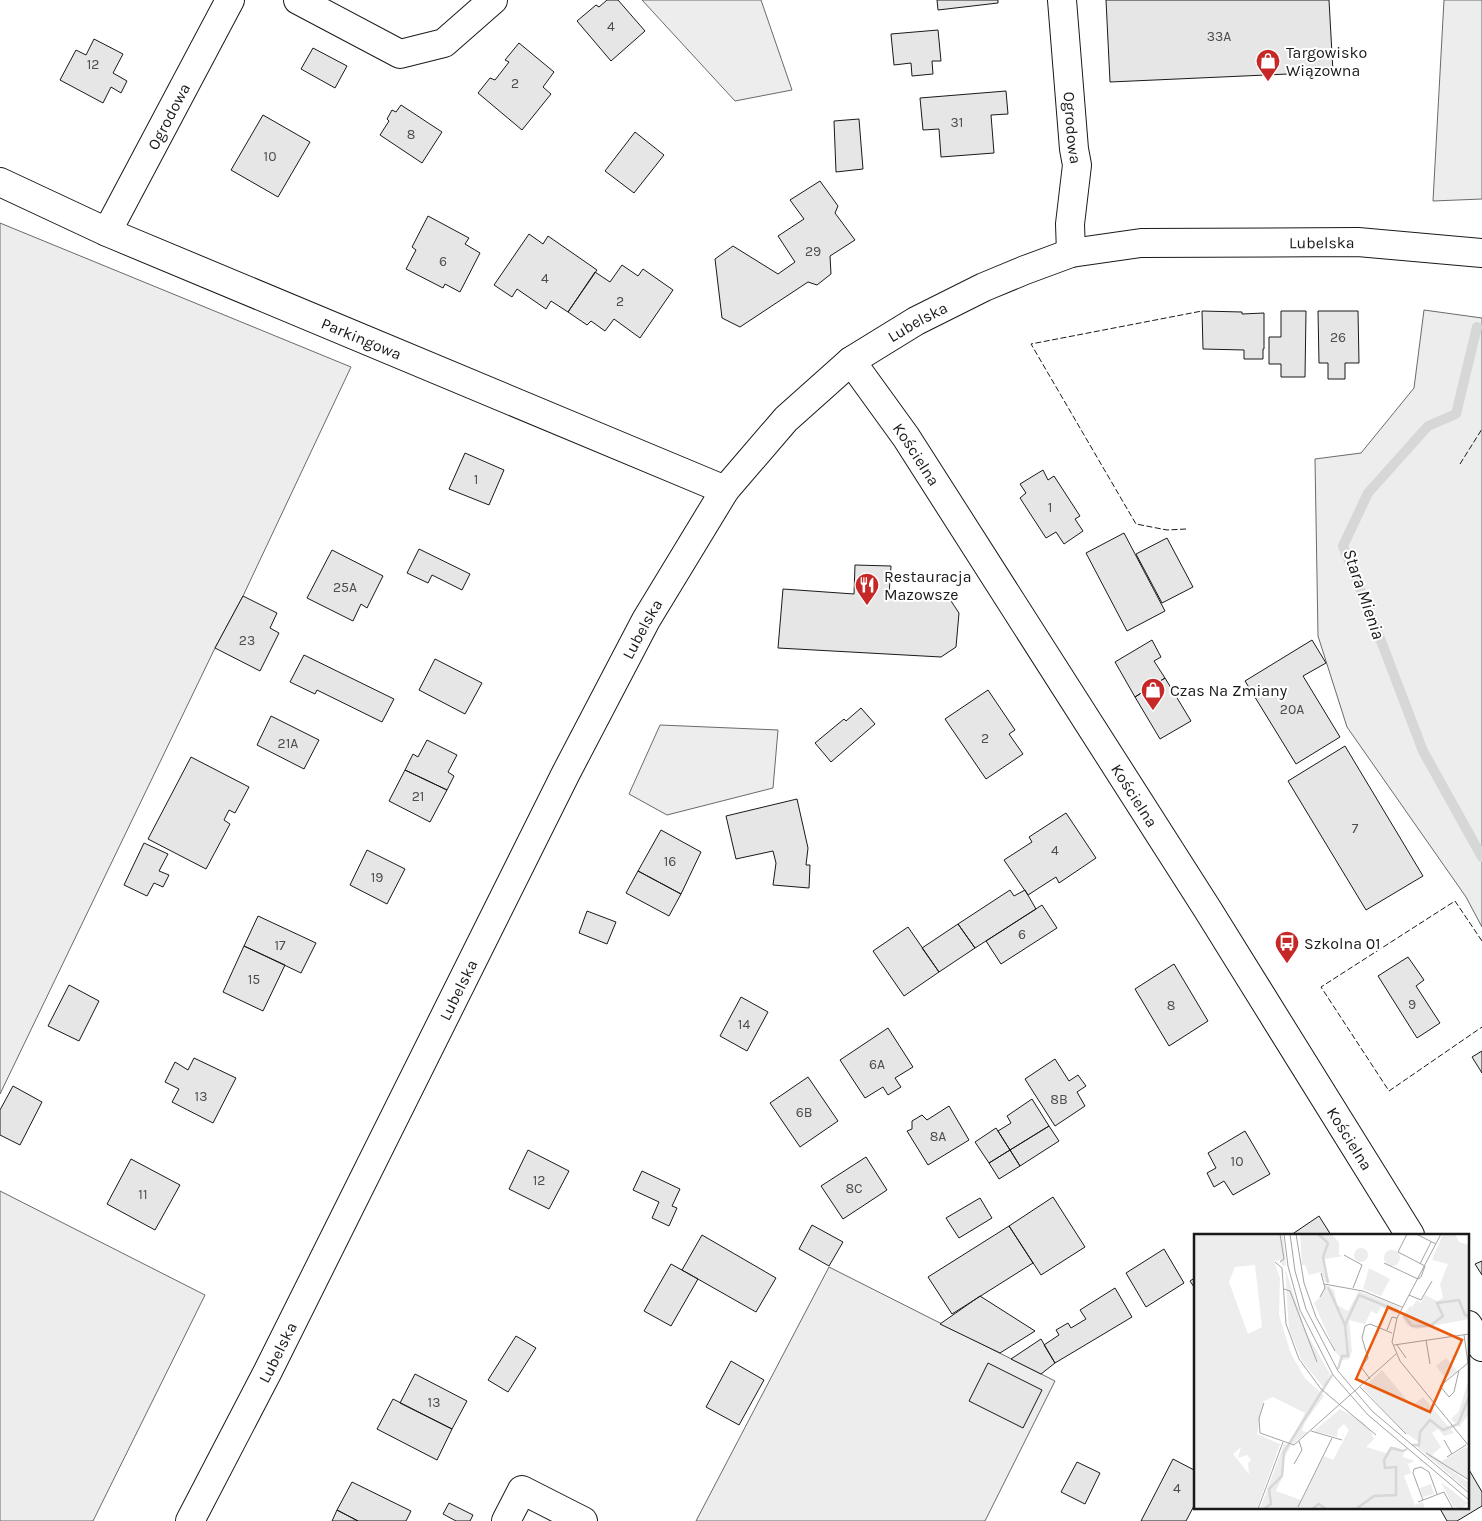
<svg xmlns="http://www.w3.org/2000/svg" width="1482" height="1521" viewBox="0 0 1482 1521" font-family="Karla,sans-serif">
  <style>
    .built { fill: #ededed; stroke: #6a6a6a }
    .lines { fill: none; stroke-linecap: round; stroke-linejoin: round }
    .stream { stroke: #d7d7d7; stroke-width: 10 }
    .building { fill: #e6e6e6; stroke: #1a1a1a }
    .street-casing { stroke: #1a1a1a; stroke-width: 30 }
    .secondary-casing { stroke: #1a1a1a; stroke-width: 30 }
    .street { stroke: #fff; stroke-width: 28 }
    .secondary { stroke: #fff; stroke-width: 28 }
    .fence { stroke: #1a1a1a; stroke-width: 1; stroke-dasharray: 6 2.5; stroke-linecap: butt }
    .labels { text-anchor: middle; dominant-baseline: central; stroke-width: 4; stroke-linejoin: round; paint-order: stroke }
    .number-label { font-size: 14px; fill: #4d4d4d }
    .poi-label { font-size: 16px; fill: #1a1a1a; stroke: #fff; text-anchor: start }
    .street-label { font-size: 16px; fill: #1a1a1a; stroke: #fff }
    .water-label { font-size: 18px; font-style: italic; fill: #1a1a1a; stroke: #fff }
    .inset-river { fill: none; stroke: #d7d7d7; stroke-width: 2.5 }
    .inset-road { fill: none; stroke: #a3a3a3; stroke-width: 1 }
    .view { fill: #e8590c; fill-opacity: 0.15; stroke: #e8590c; stroke-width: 2.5 }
    .inset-edge { fill: none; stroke: #1a1a1a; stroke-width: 2.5 }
  </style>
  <rect width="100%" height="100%" fill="#fff"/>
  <path class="built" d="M642 0H761L792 90 735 101Z
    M1444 0H1482V199L1433 201Z
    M0 223 351 367 243 596 215 648 0 1094Z
    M1424 310 1482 318V927L1466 897 1347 727 1318 636 1315 459 1361 453 1414 388Z
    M660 725 778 730 773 788 667 815 629 794Z
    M0 1191 205 1295 93 1521H0Z
    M829 1267 1055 1381 985 1521H696Z"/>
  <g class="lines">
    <path class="stream" d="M1477 327 1456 414 1428 426 1368 493 1343 546 1383 646 1423 751 1482 857"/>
  </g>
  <path class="building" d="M607 0H618L645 31 611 61 577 21 596 5 599 7Z
    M937 0H998V3L938 10Z
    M1106 0H1329L1333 72 1110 82Z
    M938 30 941 61H932L933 74 912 76 911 63 894 65 891 34Z
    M94 39 123 54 113 73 127 81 121 93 111 87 103 103 60 80 76 50 86 55Z
    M519 43 554 72 543 87 551 94 522 130 478 93 490 78 495 80 509 62 505 60Z
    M313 48 347 66 335 88 301 69Z
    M1006 91 1008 114 991 115 994 153 941 157 939 129 923 130 920 98Z
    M401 105 442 132 422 163 380 135 389 121 387 119 392 110 396 112Z
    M263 115 310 142 278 197 231 170Z
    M859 119 863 169 836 172 834 121Z
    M635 132 664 155 634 193 605 171Z
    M820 181 838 206 835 213 855 240 830 256 831 274 817 285 808 282 740 327 722 318 715 259 733 246 778 274 795 262 778 236 804 219 790 200Z
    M428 216 469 238 465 244 480 253 460 292 445 284 443 288 406 269 416 250 412 247Z
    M529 234 543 244 548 236 597 270 568 312 551 301 546 309 517 289 512 297 494 285Z
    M622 265 638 276 643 269 673 290 640 338 614 319 605 331 591 321 587 325 568 312 595 272 610 282Z
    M1202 311 1242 312V314L1264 313V349H1263V359H1244V350L1203 349Z
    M1281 311H1306L1305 377H1281V364H1269V337H1281Z
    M1318 311H1358L1359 363H1345V379H1328V363H1319Z
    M465 453 504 470 489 505 449 489Z
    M1043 470 1048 480 1054 476 1080 516 1075 519 1083 531 1064 544 1056 532 1046 538 1020 498 1026 493 1020 484Z
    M1124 533 1165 611 1127 631 1086 553Z
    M1167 538 1193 587 1162 603 1136 554Z
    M419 549 470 574 462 590 432 575 428 583 407 573Z
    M332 550 383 576 367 608 361 604 353 621 307 598Z
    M855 565 891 566 889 595 949 598 959 613 956 647 941 657 778 648 783 589 854 594Z
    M243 596 277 613 270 628 279 633 260 671 215 648Z
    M1152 640 1161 657 1154 661 1165 678 1135 697 1115 662Z
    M1312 640 1326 663 1303 676 1340 737 1296 764 1245 681Z
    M304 655 394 699 382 722 317 690 315 694 290 682Z
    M435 659 482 683 465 714 419 690Z
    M1165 678 1191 721 1160 739 1135 697Z
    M988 690 1015 730 1009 734 1023 754 986 779 945 719Z
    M861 708 875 724 831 762 815 743 844 719 846 721Z
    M271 716 319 740 304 769 257 745Z
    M427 740 457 755 448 772 454 776 447 790 405 770 413 754 418 757Z
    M1345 746 1423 876 1366 910 1288 781Z
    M191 757 249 787 235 813 229 810 224 820 230 824 206 869 148 839Z
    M405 770 447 790 430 822 389 801Z
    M797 799 808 848 806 865H810L809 888 773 885 776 863 773 851 736 859 726 816Z
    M1066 813 1096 858 1059 883 1056 877 1028 895 1004 860 1032 842 1029 837Z
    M661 830 701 852 681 894 638 871Z
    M144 843 168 854 159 871 169 875 163 887 154 883 147 896 124 885Z
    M367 850 405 869 387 904 350 885Z
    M638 871 681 894 669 916 626 893Z
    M1010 890 1014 896 1025 890 1036 909 975 948 958 924Z
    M1042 905 1057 928 1001 964 986 941Z
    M587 911 616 922 607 944 579 933Z
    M258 916 316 943 301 973 244 946Z
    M958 924 975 948 939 972 922 948Z
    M908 927 939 972 904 996 873 951Z
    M244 946 285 965 263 1011 223 992Z
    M1408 957 1424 980 1416 986 1440 1023 1417 1038 1378 976Z
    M1174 964 1208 1021 1169 1046 1135 989Z
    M69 985 99 1001 79 1041 48 1026Z
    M741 997 768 1012 747 1051 720 1036Z
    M888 1028 913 1067 895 1078 901 1087 888 1095 883 1087 865 1098 840 1060Z
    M1482 1051V1073L1472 1057Z
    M194 1058 236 1078 213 1123 172 1102 179 1089 165 1082 175 1062 188 1070Z
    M1055 1059 1069 1081 1078 1075 1086 1086 1077 1092 1085 1106 1055 1126 1025 1079Z
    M808 1077 838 1121 800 1147 770 1103Z
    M13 1086 42 1102 20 1145 0 1135V1110Z
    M1032 1099 1049 1126 1010 1150 998 1131 1011 1123 1007 1116Z
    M949 1106 969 1140 928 1165 907 1131 912 1129V1121L922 1115 927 1120Z
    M1049 1126 1059 1141 1020 1166 1010 1150Z
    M996 1128 1010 1150 989 1163 975 1142Z
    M1245 1131 1270 1174 1233 1195 1224 1181 1214 1187 1207 1173 1216 1168 1208 1153Z
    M528 1150 569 1171 549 1209 509 1189Z
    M1010 1150 1020 1166 999 1179 989 1163Z
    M866 1157 887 1190 843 1219 821 1186Z
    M131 1159 180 1185 155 1230 107 1204Z
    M642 1171 680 1189 672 1206 677 1208 669 1226 652 1218 659 1202 633 1190Z
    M1053 1197 1085 1247 1041 1275 1009 1226Z
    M980 1198 992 1218 959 1238 946 1218Z
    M1319 1216 1331 1235H1291Z
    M812 1225 843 1242 829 1266 799 1249Z
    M1009 1226 1033 1263 952 1314 928 1277Z
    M702 1235 776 1278 756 1312 682 1270Z
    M1164 1249 1184 1283 1146 1307 1126 1273Z
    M1482 1261V1275L1475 1264Z
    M671 1264 698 1279 671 1326 644 1311Z
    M1196 1277V1290L1190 1281Z
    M1115 1288 1132 1317 1055 1363 1044 1345 1059 1335 1056 1330 1068 1323 1071 1328 1086 1319 1080 1310Z
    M980 1296 1035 1331 1000 1353 940 1324Z
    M516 1336 536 1348 508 1392 488 1380Z
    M1041 1339 1055 1363 1041 1374 1011 1359Z
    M731 1361 764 1380 739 1425 706 1407Z
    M988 1363 1042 1390 1023 1428 969 1401Z
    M415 1374 467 1401 452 1429 400 1403Z
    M393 1399 452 1429 437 1460 377 1429Z
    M1173 1459 1196 1471V1502L1186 1521H1141Z
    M1077 1462 1100 1473 1085 1504 1061 1492Z
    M1468 1468 1482 1492V1506L1457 1521H1447L1439 1507H1468Z
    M352 1482 411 1511 406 1521H358L337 1510Z
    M449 1503 473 1515 470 1521H456L443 1514Z
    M337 1510 358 1521H332Z"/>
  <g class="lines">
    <defs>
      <g id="street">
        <path d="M298 0 400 54 444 43 493 0"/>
        <path id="s1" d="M1062 0 1074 149 1077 165 1070 224 1071 253"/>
        <path id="s2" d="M0 182 107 232 725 490"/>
        <path id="s3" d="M107 232 230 0"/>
        <path d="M506 1521 522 1490 583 1521"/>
      </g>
      <g id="secondary">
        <path id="s4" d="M851 361 906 437 1208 910 1410 1235"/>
        <path d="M1468 1325 1482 1347"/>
        <path id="s5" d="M190 1521 268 1371 566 773 646 620 725 490 786 419 851 361 916 321 984 287 1025 270 1071 253 1141 243 1358 242 1482 253"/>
      </g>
    </defs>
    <use href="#street" class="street-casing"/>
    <use href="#secondary" class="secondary-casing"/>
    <use href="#street" class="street"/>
    <use href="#secondary" class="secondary"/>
    <path class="fence" d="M1460 464 1482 429
      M1186 529 1167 530 1136 524 1031 344 1202 311
      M1482 941 1455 901 1321 987 1389 1091 1482 1027"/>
  </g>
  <defs>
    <symbol id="shop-pin" viewBox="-11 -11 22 30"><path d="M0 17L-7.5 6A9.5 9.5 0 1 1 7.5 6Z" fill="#c62828" stroke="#fff"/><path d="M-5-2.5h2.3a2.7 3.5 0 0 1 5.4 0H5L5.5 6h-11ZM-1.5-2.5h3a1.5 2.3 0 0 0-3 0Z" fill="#fff"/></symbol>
    <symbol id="restaurant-pin" viewBox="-11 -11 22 30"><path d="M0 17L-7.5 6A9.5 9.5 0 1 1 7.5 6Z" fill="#c62828" stroke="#fff"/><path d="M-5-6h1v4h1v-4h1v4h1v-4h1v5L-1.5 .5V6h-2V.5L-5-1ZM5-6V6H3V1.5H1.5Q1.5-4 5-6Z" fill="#fff"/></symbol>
    <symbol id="bus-pin" viewBox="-11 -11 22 30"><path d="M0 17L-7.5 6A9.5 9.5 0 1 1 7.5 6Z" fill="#c62828" stroke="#fff"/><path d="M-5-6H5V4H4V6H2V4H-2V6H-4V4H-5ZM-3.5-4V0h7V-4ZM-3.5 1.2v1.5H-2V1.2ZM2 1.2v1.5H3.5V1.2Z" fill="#fff"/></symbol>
  </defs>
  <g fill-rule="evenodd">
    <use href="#shop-pin" x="1254" y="47" width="28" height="38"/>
    <use href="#restaurant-pin" x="853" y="571" width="28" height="38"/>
    <use href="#shop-pin" x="1139" y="676" width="28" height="38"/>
    <use href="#bus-pin" x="1273" y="929" width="28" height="38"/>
  </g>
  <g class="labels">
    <g class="number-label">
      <text x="611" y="26">4</text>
      <text x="1219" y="36">33A</text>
      <text x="93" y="64">12</text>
      <text x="515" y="83">2</text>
      <text x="957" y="122">31</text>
      <text x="411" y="134">8</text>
      <text x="270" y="156">10</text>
      <text x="813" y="251">29</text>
      <text x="443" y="261">6</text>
      <text x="545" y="278">4</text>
      <text x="620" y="301">2</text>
      <text x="1338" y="337">26</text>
      <text x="476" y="479">1</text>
      <text x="1050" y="507">1</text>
      <text x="345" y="587">25A</text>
      <text x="247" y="640">23</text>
      <text x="1292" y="709">20A</text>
      <text x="985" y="738">2</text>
      <text x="288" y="743">21A</text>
      <text x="418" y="796">21</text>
      <text x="1355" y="828">7</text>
      <text x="1055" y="850">4</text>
      <text x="670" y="861">16</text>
      <text x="377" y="877">19</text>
      <text x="1022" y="934">6</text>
      <text x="280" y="945">17</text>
      <text x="254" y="979">15</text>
      <text x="1412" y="1004">9</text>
      <text x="1171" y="1005">8</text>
      <text x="744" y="1024">14</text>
      <text x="877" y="1064">6A</text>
      <text x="201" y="1096">13</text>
      <text x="1059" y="1099">8B</text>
      <text x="804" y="1112">6B</text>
      <text x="938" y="1136">8A</text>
      <text x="1237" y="1161">10</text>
      <text x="539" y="1180">12</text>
      <text x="854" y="1188">8C</text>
      <text x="143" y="1194">11</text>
      <text x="434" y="1402">13</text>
      <text x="1177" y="1488">4</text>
    </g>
    <g class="poi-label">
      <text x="1286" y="52">Targowisko<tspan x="1286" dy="18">Wiązowna</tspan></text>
      <text x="884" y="576">Restauracja<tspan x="884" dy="18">Mazowsze</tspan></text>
      <text x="1170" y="690">Czas Na Zmiany</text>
      <text x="1304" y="943">Szkolna 01</text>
    </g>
    <g class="street-label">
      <text stroke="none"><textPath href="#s3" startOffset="131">Ogrodowa</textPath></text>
      <text stroke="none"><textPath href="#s1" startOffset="128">Ogrodowa</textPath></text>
      <text stroke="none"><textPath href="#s5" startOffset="1840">Lubelska</textPath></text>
      <text stroke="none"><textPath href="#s5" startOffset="1420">Lubelska</textPath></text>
      <text stroke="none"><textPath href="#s2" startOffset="394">Parkingowa</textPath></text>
      <text stroke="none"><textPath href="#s4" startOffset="114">Kościelna</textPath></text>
      <text stroke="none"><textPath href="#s5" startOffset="1000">Lubelska</textPath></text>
      <text stroke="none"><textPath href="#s4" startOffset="519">Kościelna</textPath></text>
      <text stroke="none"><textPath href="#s5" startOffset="595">Lubelska</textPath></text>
      <text stroke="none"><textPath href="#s4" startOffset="924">Kościelna</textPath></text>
      <text stroke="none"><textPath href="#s5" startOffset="190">Lubelska</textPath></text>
    </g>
    <g class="water-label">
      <text transform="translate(1364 594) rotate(71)">Stara Mienia</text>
    </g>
  </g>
  <g transform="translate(1194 1234)">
    <rect width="275" height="275" fill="#fff"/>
    <path d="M0 0H89L92 31 89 32 86 26 80 27 86 44 85 81 97 120 111 144 130 162 111 188 108 197 114 198 99 210 96 209 111 179 79 163 70 167 63 200 86 210 63 275H0ZM61 31 68 93 54 100 35 48 41 33ZM47 213 44 224 53 221 57 226 54 229 55 240 39 220ZM106 0H138L145 8V21L149 22 131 25 130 36 136 48H131L127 38 115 41 111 31H108ZM249 0H261L265 8 275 11V85L222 95 213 91 208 83 216 72 218 73 223 66 227 69 231 61 243 67 249 64 246 50 254 30 238 26ZM160 21a7 7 0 1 1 14 0a7 7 0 1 1-14 0ZM190 24a8 8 0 1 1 16 0a8 8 0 1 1-16 0ZM91 34 112 98 136 140 130 154 108 127 95 96ZM175 34 196 45 187 62 169 55ZM131 51 140 56 143 71 154 77 165 57 206 73 203 80 187 73 183 80 177 77 171 90 155 86 158 117 155 125 148 126 141 117 120 69 126 63ZM252 124 263 137 252 145 242 132ZM188 136 218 172 229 163 260 199 250 202 244 195 238 199 247 213 238 221 248 227 272 213 275 217V245L258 237 275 249V257L222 212 226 209 208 196 169 154ZM275 144V180L265 193 257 185 265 177ZM146 175 169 188 177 198 180 205 172 213 192 219 196 214 202 213 210 217 209 223 221 227 214 230 217 239 210 242 221 271 229 268 231 275H66L90 210 97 212 90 224 89 242 82 257 107 266 130 222 139 226 155 196 150 190 144 195 143 203 120 197ZM247 248 274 269 268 275 259 272ZM237 250 240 260 229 263 226 254Z" fill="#ededed" fill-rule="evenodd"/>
    <path class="inset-river" d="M124 0 134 9 129 23 134 49M134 53 151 91M210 81 218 92H236L249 82 243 69 265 66 271 81 275 82M144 135 148 122H154L151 91 165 61 204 77M218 211H225L226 198 236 186 249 196 264 190 275 163M70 275 77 270 75 255 88 242 90 218 138 141M118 275 125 270 132 275M162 275 180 262 202 261V233L191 234 190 226 197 214 209 217 213 215"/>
    <path class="inset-road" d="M86 0 90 25 86 28M90 0 94 32 106 76 139 141 174 181 275 266M96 0 101 37 112 75 144 137 178 177 275 259M102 0 110 49 122 83 141 117M222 0 242 10M247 0 203 84 198 108 206 127 275 212M150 21 168 31 159 54M81 28 88 34 92 90 105 125 127 155 182 201M190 29 224 45 227 43 231 32 204 18 213 0M226 30 237 8M130 50 169 57 208 73M90 55 96 57 123 128M215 61 227 66 238 47M126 63 131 54 127 39M193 96 198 83 203 84M232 106 236 130M200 111 275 100M203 111 212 124M265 136 260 158 255 163 246 152 274 129 270 101M176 145 167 133 174 124 168 104 171 92 176 90 198 99M166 153 212 200M70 169 65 184 66 199 100 211 202 120M117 197 148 206M250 206 258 220M232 219 275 246M253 223 272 211M100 230 108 216 105 207M229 266 219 239 220 235 227 233 235 238 243 260M224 268 250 258 259 275M104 273 138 204M64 275 89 208"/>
    <path class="view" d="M194 73 268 106 236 178 162 145Z"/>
    <rect width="275" height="275" class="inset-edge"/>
  </g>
</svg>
